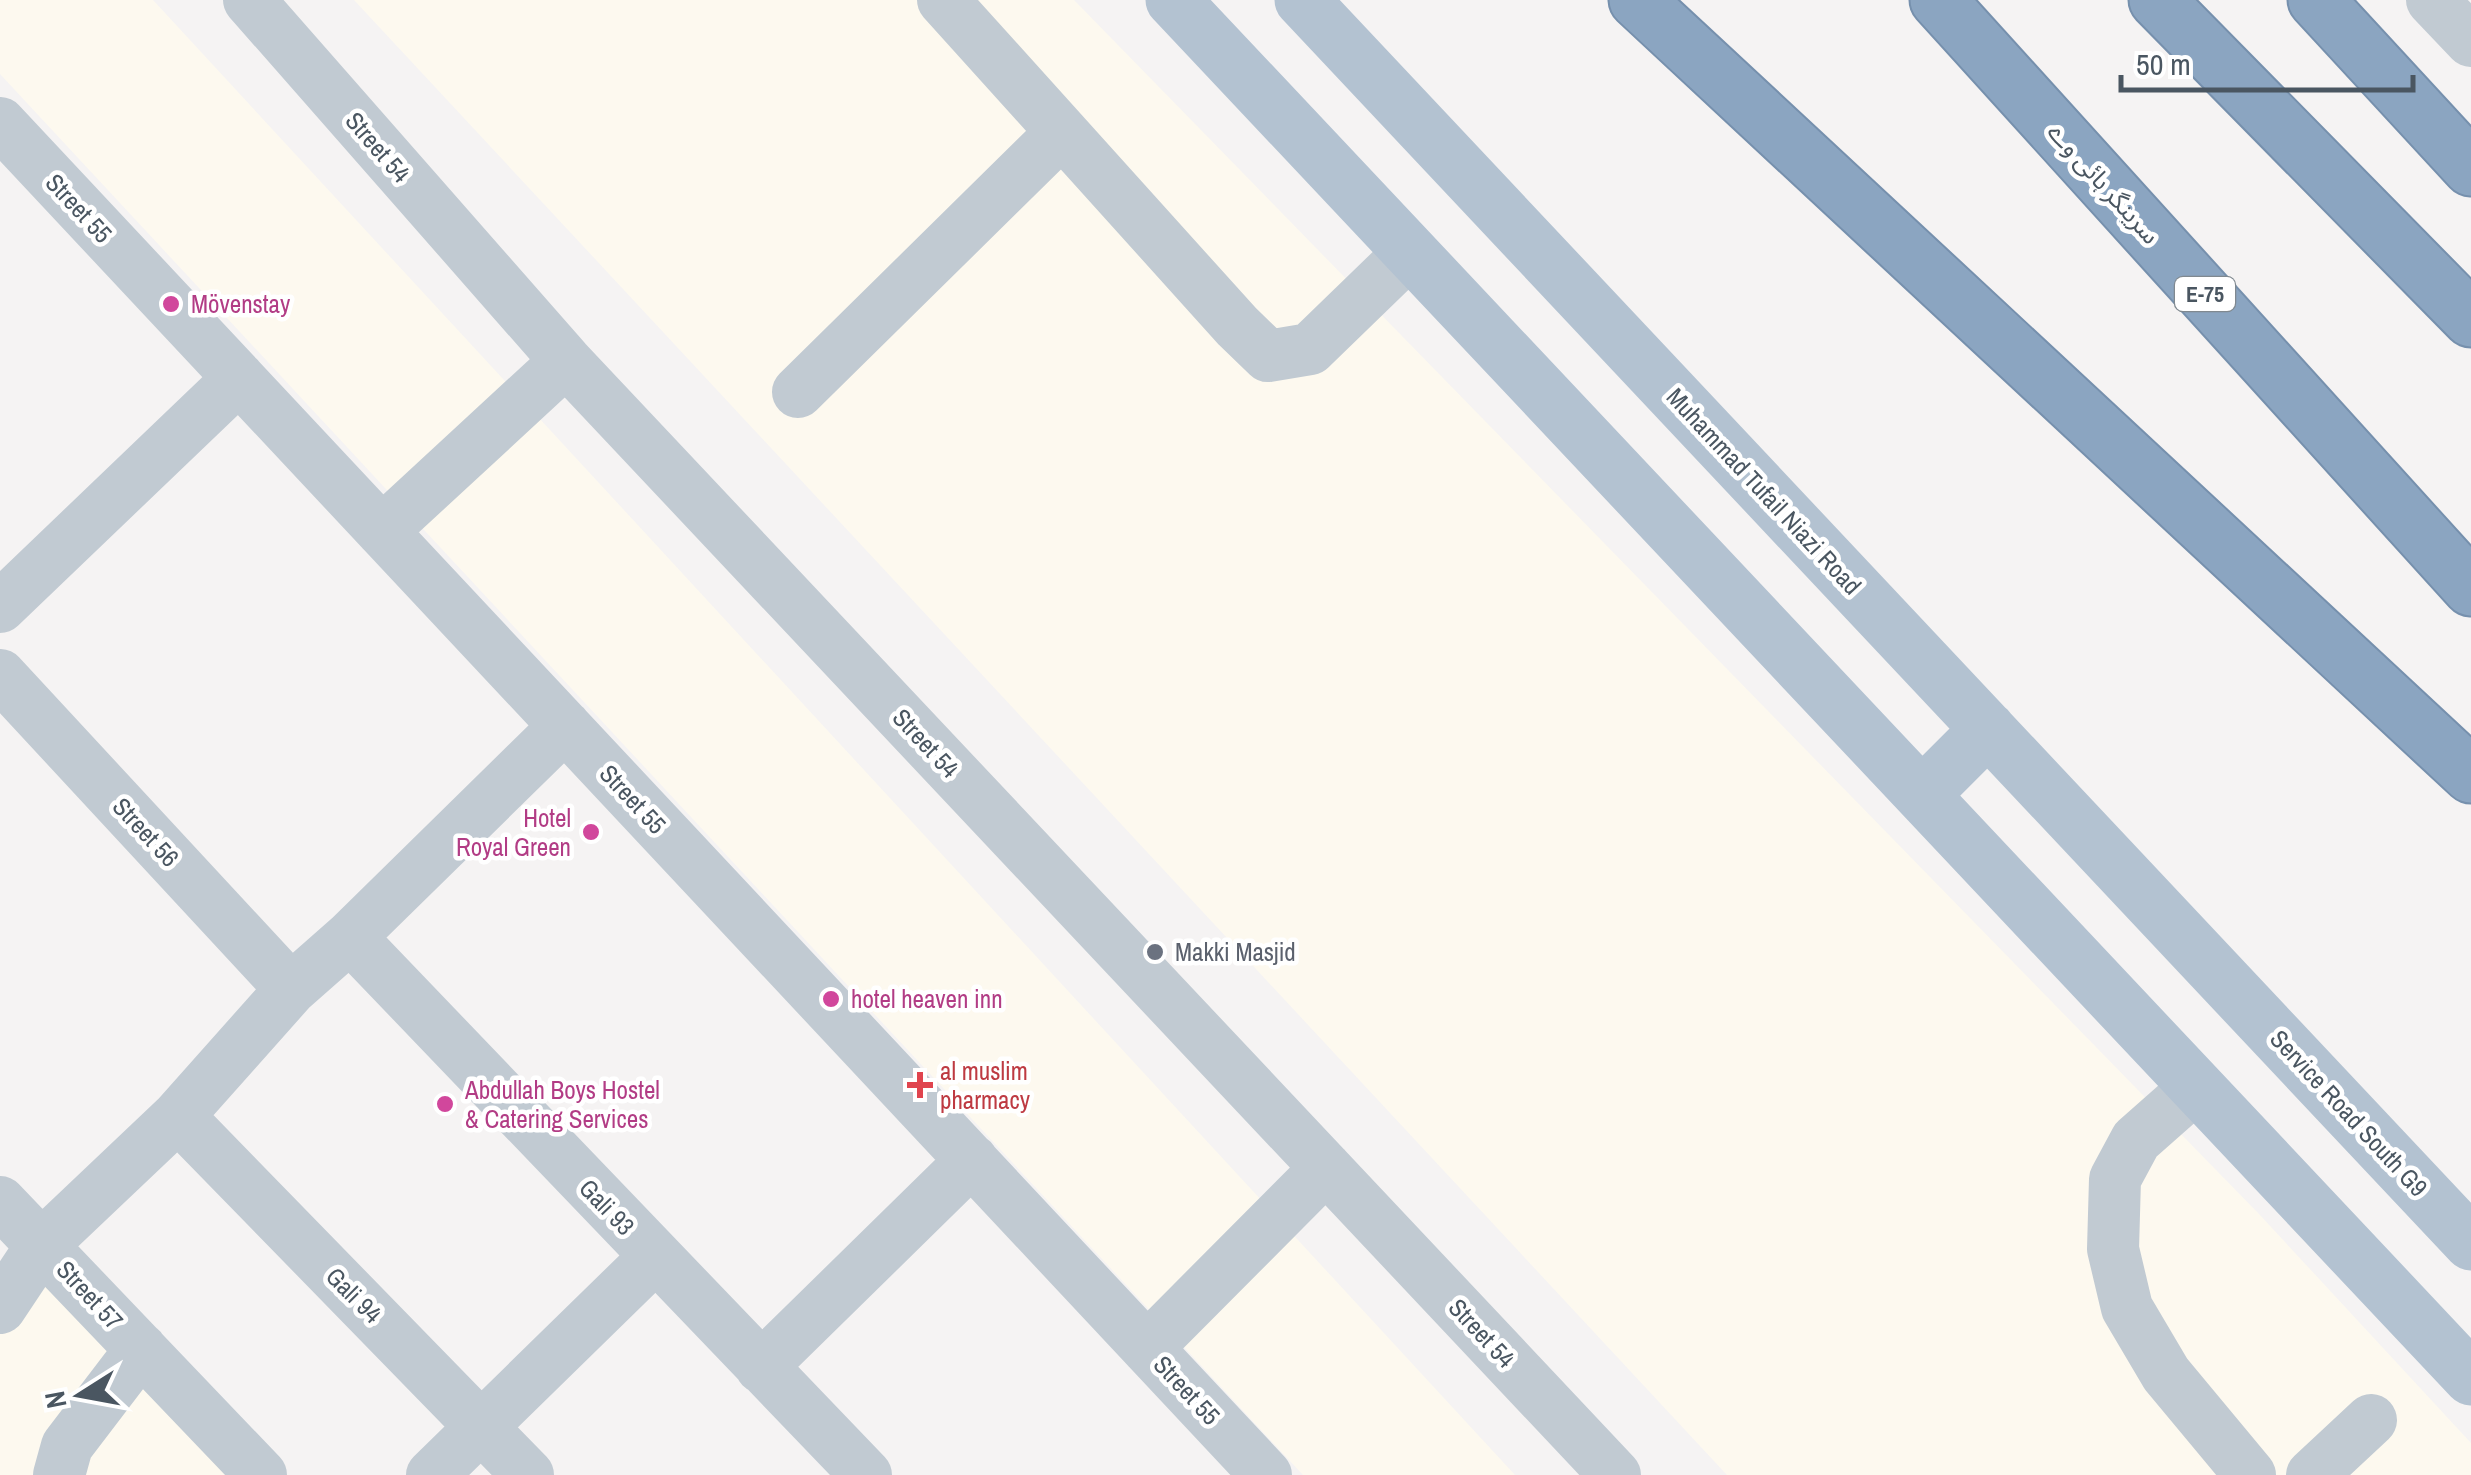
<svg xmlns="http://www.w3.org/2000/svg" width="2471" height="1475" viewBox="0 0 2471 1475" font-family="'Archivo Narrow','Noto Sans Arabic',sans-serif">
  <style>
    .commercial { fill: #fdf9ef }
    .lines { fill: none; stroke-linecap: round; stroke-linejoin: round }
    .highway-casing { stroke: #7690ad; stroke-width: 59 }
    .minor { stroke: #c1cad2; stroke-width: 52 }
    .major { stroke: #b3c2d1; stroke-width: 55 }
    .highway { stroke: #8ba5c1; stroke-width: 55 }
    .hotel-dot { fill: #d1479c; stroke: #fff; stroke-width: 4 }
    .worship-dot { fill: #6b7280; stroke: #fff; stroke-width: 4 }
    .health-dot { fill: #e0444e; stroke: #fff; stroke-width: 4 }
    .labels { text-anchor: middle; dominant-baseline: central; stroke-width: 9; stroke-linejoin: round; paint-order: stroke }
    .shield { fill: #fff; stroke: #808990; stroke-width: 2.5 }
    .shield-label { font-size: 22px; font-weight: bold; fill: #4a5661 }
    .street-label { font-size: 25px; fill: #4a5661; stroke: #fff }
    .hotel-label { font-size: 25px; fill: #b23c85; stroke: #fff; text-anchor: start }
    .worship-label { font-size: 25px; fill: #5b616d; stroke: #fff; text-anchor: start }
    .health-label { font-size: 25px; fill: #be3a42; stroke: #fff; text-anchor: start }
  </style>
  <rect width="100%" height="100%" fill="#f5f3f3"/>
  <path class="commercial" d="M0 0H153L1515 1475H1303L0 74Z
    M354 0H1074L2259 1214 2471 1443V1475H1727Z
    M47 1281 248 1475H0V1327Z"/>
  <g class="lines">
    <defs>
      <path id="highway" d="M1637 0 2471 775
        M1938 0 2471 588
        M2157 0 2471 319
        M2316 0 2471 168"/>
    </defs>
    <use href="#highway" class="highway-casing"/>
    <path class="minor" d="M249 0 566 361 1615 1475
      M943 0 1237 326 1268 356 1310 349 1410 252
      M2432 0 2471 41
      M0 123 1266 1475
      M798 392 1061 133
      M382 531 566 361
      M0 607 239 378
      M0 675 291 989
      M350 937 866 1475
      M2196 1087 2136 1140 2115 1179 2113 1249 2127 1308 2166 1374 2250 1475
      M178 1116 528 1475
      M0 1202 261 1475
      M0 1308 42 1245 178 1116 291 989 350 937 565 726
      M1147 1348 1326 1168
      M761 1367 972 1160
      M59 1475 67 1446 141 1349
      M432 1475 655 1257
      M2312 1475 2371 1420"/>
    <path class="major" d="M1173 0 2471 1378
      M1302 0 2471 1243
      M1922 795 1988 729"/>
    <use href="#highway" class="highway"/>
  </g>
  <g class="hotel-dot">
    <circle cx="171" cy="304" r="10"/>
    <circle cx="591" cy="832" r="10"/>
    <circle cx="831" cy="999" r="10"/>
    <circle cx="445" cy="1104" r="10"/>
  </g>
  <circle class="worship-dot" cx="1155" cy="952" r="10"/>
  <path class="health-dot" d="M915 1070h10v10h10v10h-10v10h-10v-10h-10v-10h10z"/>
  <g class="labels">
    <rect class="shield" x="2175" y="277" width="60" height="34" rx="8"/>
    <g class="shield-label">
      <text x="2205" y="294">E-75</text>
    </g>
    <g class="street-label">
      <text transform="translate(378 147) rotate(49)">Street 54</text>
      <text transform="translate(2104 183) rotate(48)">سرینگر ہائی وے</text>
      <text transform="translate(79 208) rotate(47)">Street 55</text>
      <text transform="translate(1764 491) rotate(47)">Muhammad Tufail Niazi Road</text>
      <text transform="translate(926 743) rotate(47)">Street 54</text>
      <text transform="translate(633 799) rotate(47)">Street 55</text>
      <text transform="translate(146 832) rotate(47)">Street 56</text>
      <text transform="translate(2349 1113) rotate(47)">Service Road South G9</text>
      <text transform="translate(607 1207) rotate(46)">Gali 93</text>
      <text transform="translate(90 1295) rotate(47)">Street 57</text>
      <text transform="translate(354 1295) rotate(45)">Gali 94</text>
      <text transform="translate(1482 1333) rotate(47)">Street 54</text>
      <text transform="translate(1187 1390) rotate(47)">Street 55</text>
    </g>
    <g class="hotel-label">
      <text x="191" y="304">Mövenstay</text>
      <text x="571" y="818" text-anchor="end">Hotel<tspan x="571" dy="29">Royal Green</tspan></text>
      <text x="851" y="999">hotel heaven inn</text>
      <text x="465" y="1090">Abdullah Boys Hostel<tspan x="465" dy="29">&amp; Catering Services</tspan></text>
    </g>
    <g class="worship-label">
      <text x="1175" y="952">Makki Masjid</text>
    </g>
    <g class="health-label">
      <text x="940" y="1071">al muslim<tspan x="940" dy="29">pharmacy</tspan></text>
    </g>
  </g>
  <g transform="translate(80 1395) rotate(259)" stroke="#ffffff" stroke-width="8" paint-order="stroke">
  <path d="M0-8L18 38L0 25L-18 38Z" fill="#4a5661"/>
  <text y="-15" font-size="28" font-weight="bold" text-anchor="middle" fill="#4a5661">N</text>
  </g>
  <path d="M2121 75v15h292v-15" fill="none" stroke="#4a5661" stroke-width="5"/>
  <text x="2136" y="75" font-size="30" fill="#4a5661" stroke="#ffffff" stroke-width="8" paint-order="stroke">50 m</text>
</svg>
